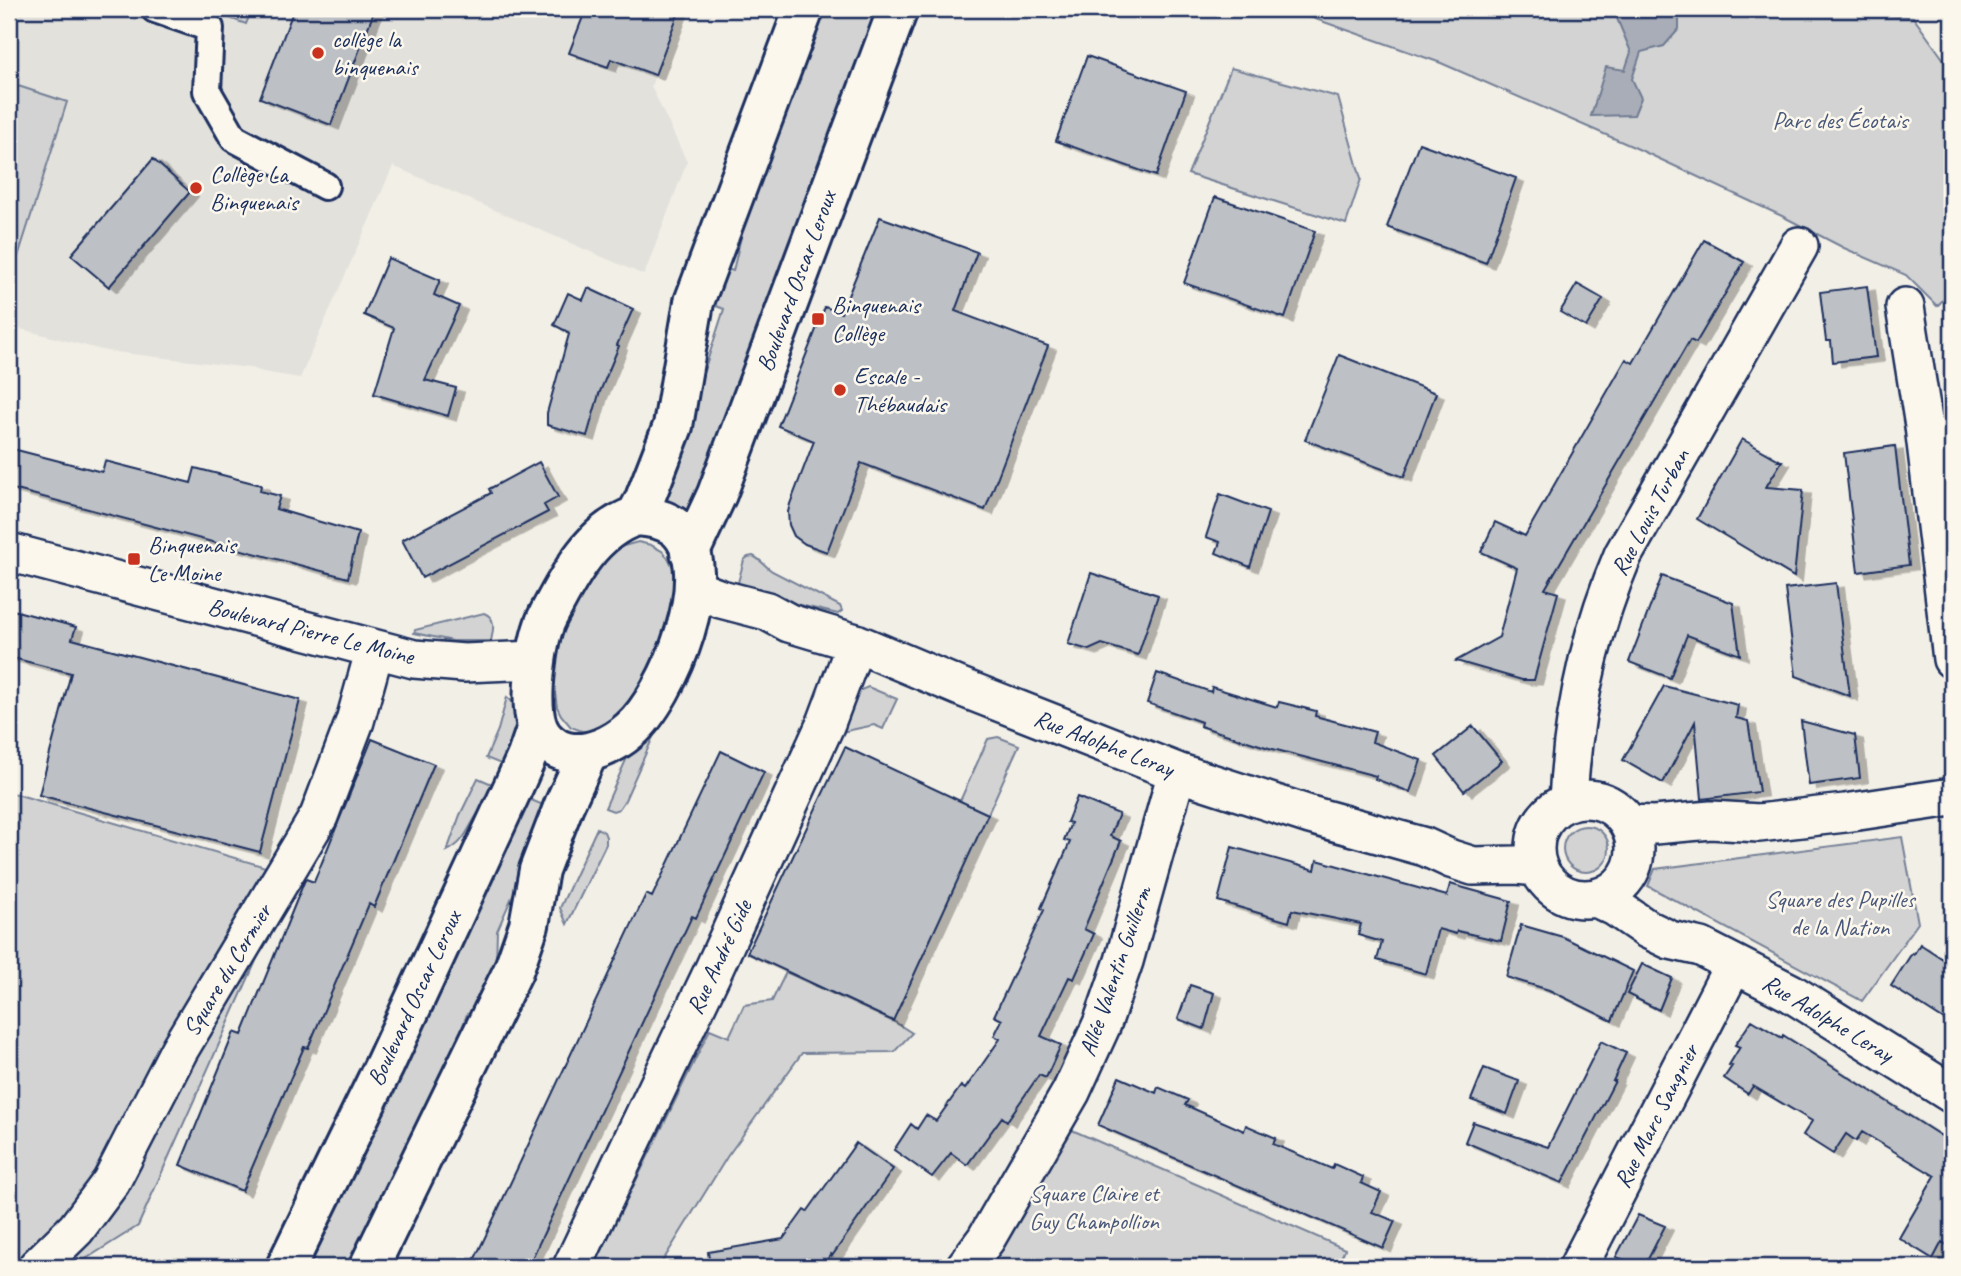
<svg xmlns="http://www.w3.org/2000/svg" width="1961" height="1276" viewBox="0 0 1961 1276" font-family="Caveat,sans-serif">
  <style>
    .built { fill: #e2e1dc }
    .green { fill: #d2d3d2; stroke: #768198; stroke-width: 2 }
    .water { fill: #a9adb7; stroke: #707b93; stroke-width: 2 }
    .building { fill: #bdc0c4; stroke: #1b2f5e; stroke-width: 2; filter: url(#shadow) }
    .lines { fill: none; stroke-linecap: round; stroke-linejoin: round }
    .pedestrian-casing { stroke: #1b2f5e; stroke-width: 32 }
    .minor-casing { stroke: #1b2f5e; stroke-width: 42 }
    .secondary-casing { stroke: #1b2f5e; stroke-width: 44 }
    .pedestrian { stroke: #fbf7ec; stroke-width: 26 }
    .minor { stroke: #fbf7ec; stroke-width: 37 }
    .secondary { stroke: #fbf7ec; stroke-width: 38 }
    .poi-dot { fill: #c8321e; stroke: #fbf7ec; stroke-width: 2.5 }
    .labels { text-anchor: middle; dominant-baseline: central; stroke-width: 5; stroke-linejoin: round; paint-order: stroke }
    .poi-label { font-size: 24px; fill: #1b2f5e; stroke: #fbf7ec; text-anchor: start }
    .park-label { font-size: 24px; fill: #49587b; stroke: #fbf7ec }
    .street-label { font-size: 24px; fill: #1b2f5e; stroke: #fbf7ec }
  </style>
  <defs>
    <filter id="shadow"><feDropShadow dx="8" dy="4.5" stdDeviation="0" flood-color="#0004"/></filter>
  </defs>
  <rect width="100%" height="100%" fill="#f2efe6"/>
  <filter id="ink" filterUnits="userSpaceOnUse"><feTurbulence type="fractalNoise" baseFrequency=".0143" numOctaves="2"/><feDisplacementMap in="SourceGraphic" scale="14" xChannelSelector="R" yChannelSelector="G"/><feConvolveMatrix kernelMatrix="1 2 1 2 8 2 1 2 1" color-interpolation-filters="sRGB"/></filter>
  <g filter="url(#ink)">
    <path class="built" d="M9 9H680L651 86 687 162 644 275 393 166 300 378 263 372 250 368 106 351 9 326Z"/>
    <path class="green" d="M204 9H252L246 24Z
      M821 9H888L693 512H685L656 499 705 368 724 309 705 302 717 266 733 271 751 194Z
      M1287 9H1864L1877 15 1913 17 1952 71V291L1937 306 1906 275 1844 248 1784 217 1636 148 1441 63Z
      M1231 68 1338 97 1361 179 1346 224 1188 174Z
      M9 83 67 102 9 285Z
      M638 542 651 545 662 551 668 558 673 567 677 590 651 682 606 727 590 732 582 731 571 727 561 715 557 707 552 673 559 631 596 569 620 547Z
      M753 556C760 559 765 566 772 571L840 606 842 611 838 614 736 590 744 560 748 557Z
      M484 613C497 618 493 631 491 641H453L414 633 415 630Z
      M868 687 897 699 883 729 874 725 832 734 849 695Z
      M507 697C532 716 515 743 508 767L486 758 498 730Z
      M657 728 625 800 619 809 613 811 605 808 629 753Z
      M998 737 1019 745 988 814 960 801 988 739Z
      M478 778 499 787C492 797 482 807 475 818 467 831 463 844 447 851L460 815Z
      M9 792 269 868 284 898 138 1226 73 1267H9Z
      M519 795 553 809 522 874 497 931 496 964 481 1020 467 1014 442 1084 356 1267H299Z
      M1563 849a23 23 0 1 1 46 0a23 23 0 1 1-46 0Z
      M597 828 604 832 606 837V844L567 924 560 908Z
      M1902 837 1918 923 1862 1001 1648 886 1655 869Z
      M786 972 893 1021 912 1033 894 1052 802 1053 727 1157 659 1267H594L710 1029 729 1037 744 1005 772 1001Z
      M1065 1127 1345 1249 1337 1267H978Z"/>
    <path class="water" d="M1613 9H1674L1679 14V29L1664 46 1641 52 1632 79 1641 98 1634 115 1591 116 1606 67 1625 70 1631 52Z"/>
    <path class="building" d="M294 9H375L331 125 260 98Z
      M586 9H680L655 75 611 59 608 67 569 53Z
      M1087 56 1186 91 1156 176 1056 141Z
      M1419 143 1516 178 1486 263 1387 227Z
      M153 159 190 192 109 287 71 255Z
      M1215 197 1315 231 1285 318 1184 283Z
      M880 217 977 252 955 311 1048 346 985 510 861 463 827 552 805 544 794 536 789 525 788 512 790 504 814 441 778 426 825 307 841 313Z
      M1704 240 1744 262 1696 343 1690 340 1545 589 1558 593 1534 680H1522L1456 661 1499 637 1517 568 1481 552 1495 522 1525 536 1626 359 1633 363Z
      M388 258 440 280 434 295 459 306 425 380 456 388 448 416 374 394 394 328 364 315Z
      M1577 284 1603 299 1586 327 1560 312Z
      M1867 286 1876 357 1833 362 1831 341H1826L1820 292Z
      M588 288 633 309 617 345 619 346 599 394 587 436 547 425V413L569 334 567 333 568 332 554 325 568 293 583 300Z
      M1339 355 1436 393 1404 477 1305 440Z
      M1742 439 1779 460 1778 461H1782L1766 487 1803 490 1794 577 1697 519Z
      M1895 446 1909 565 1858 572 1844 453Z
      M9 448 102 472 105 461 191 483 195 468 261 485 260 491 280 496 276 509 358 533 348 578 9 488Z
      M539 462 558 497 544 505 548 512 422 578 402 540 491 493 489 489Z
      M1220 494 1268 512 1250 567 1216 553 1220 542 1206 537Z
      M1091 573 1158 595 1138 655 1102 644 1089 650 1068 644Z
      M1662 576 1733 603 1740 655 1687 635 1670 678 1629 662Z
      M1836 583 1850 696 1796 676 1785 589Z
      M13 610 76 627 72 639 300 700 260 852 39 795 71 673 9 657V627Z
      M1157 673 1211 692 1212 687 1277 707 1279 702 1316 711 1315 716 1375 732 1372 742 1421 760 1410 792 1375 779 1376 776 1269 748 1200 726 1201 722 1147 703Z
      M1664 686 1738 705 1736 718 1748 721 1759 792 1702 799 1695 722 1663 783 1623 760Z
      M1801 721 1855 735 1860 778 1809 785Z
      M1473 726 1502 761 1464 791 1436 756Z
      M372 739 434 764 374 907 369 904 308 1048 304 1047 242 1191 180 1165 234 1032 242 1035 304 882 306 879 314 882Z
      M845 747 988 814 893 1021 747 953Z
      M721 751 764 772 696 918 692 916 528 1267H471L646 894 652 897Z
      M1077 797 1119 814 1110 836 1121 841 1084 929 1094 934 1074 979 1069 977 1041 1036 1061 1045 1046 1078 1039 1075 1007 1121 1002 1117 967 1165 951 1153 932 1177 894 1150 911 1124 917 1129 926 1115 936 1121 961 1086 965 1089 1000 1039 994 1036 1002 1020 994 1016 1044 910 1041 908 1070 842 1064 840 1071 823 1067 822Z
      M1232 847 1315 870 1317 860 1447 896 1450 884 1511 901 1501 941 1457 931 1456 934 1438 929 1426 974 1377 960 1382 942 1358 935 1361 924 1292 910 1289 922 1218 901Z
      M1521 925 1563 937 1633 971 1612 1021 1549 990 1506 977Z
      M1920 944 1952 965V1025L1891 986 1912 953 1914 954Z
      M1642 964 1672 978 1659 1010 1627 994Z
      M1190 985 1214 993 1204 1029 1178 1019Z
      M1752 1020 1782 1038 1783 1035 1952 1143V1248L1942 1242 1933 1259 1899 1238 1935 1176 1862 1132 1856 1141 1846 1134 1833 1154 1803 1135 1812 1121 1753 1086 1748 1094 1724 1078 1732 1066 1729 1065 1740 1047 1735 1045Z
      M1601 1041 1626 1053 1613 1081H1615L1562 1183 1465 1142 1473 1122 1548 1147Z
      M1484 1068 1519 1081 1507 1114 1471 1100Z
      M1119 1077 1156 1093 1158 1087 1188 1100 1185 1105 1244 1131 1246 1125 1276 1138 1273 1144 1332 1169 1334 1164 1363 1177 1361 1183 1381 1192 1372 1212 1395 1221 1383 1248 1098 1125Z
      M856 1143 893 1169 832 1256 831 1254 822 1267H710L708 1252 783 1239 804 1210 807 1212Z
      M1638 1215 1665 1226 1644 1267 1616 1257Z"/>
    <g class="lines">
      <defs>
        <path id="pedestrian" d="M155 9 210 28 207 91 234 138 325 186"/>
        <path id="minor" d="M1905 307 1924 426 1952 659
          M9 552 414 659 464 663 536 660
          M694 589 721 599 767 611 789 623 856 643 963 688 1177 772 1310 815 1425 847 1451 859 1473 866 1516 865 1538 867
          M1535 849a50 50 0 1 1 100 0a50 50 0 1 1-100 0Z
          M1568 802C1572 715 1589 635 1623 555L1799 246
          M1629 824 1654 825 1711 820 1759 823 1845 813 1952 797
          M1596 898 1615 907 1647 929 1670 940 1701 947 1791 993 1952 1094
          M37 1267 76 1229 111 1182 179 1050 319 816 355 721 375 649
          M572 1267 713 971 826 723 856 643
          M965 1267 986 1239 1071 1092 1102 1024 1124 961 1177 772
          M1578 1267 1734 964"/>
        <path id="secondary" d="M636 516C651 517 665 519 676 528 723 568 668 698 630 730 614 744 589 757 567 752 555 750 541 739 537 725 529 701 536 639 548 616 569 576 591 531 636 516Z
          M636 516 644 501 673 426 694 302 804 9
          M690 552 717 494 898 9
          M286 1267 385 1064 515 783 527 756 537 727
          M369 1267 513 971 529 925 539 870 564 805 588 753"/>
      </defs>
      <use href="#pedestrian" class="pedestrian-casing"/>
      <use href="#minor" class="minor-casing"/>
      <use href="#secondary" class="secondary-casing"/>
      <use href="#pedestrian" class="pedestrian"/>
      <use href="#minor" class="minor"/>
      <use href="#secondary" class="secondary"/>
    </g>
  </g>
  <g class="poi-dot">
    <circle cx="318" cy="53" r="7"/>
    <circle cx="196" cy="188" r="7"/>
    <rect x="811" y="312" width="14" height="14" rx="3.5"/>
    <circle cx="840" cy="390" r="7"/>
    <rect x="127" y="552" width="14" height="14" rx="3.5"/>
  </g>
  <g class="labels">
    <g class="poi-label">
      <text x="332" y="39">collège la<tspan x="332" dy="28">binquenais</tspan></text>
      <text x="210" y="174">Collège La<tspan x="210" dy="28">Binquenais</tspan></text>
      <text x="832" y="305">Binquenais<tspan x="832" dy="28">Collège</tspan></text>
      <text x="854" y="376">Escale -<tspan x="854" dy="28">Thébaudais</tspan></text>
      <text x="148" y="545">Binquenais<tspan x="148" dy="28">Le Moine</tspan></text>
    </g>
    <g class="park-label">
      <text x="1840" y="120">Parc des Écotais</text>
      <text x="1840" y="899">Square des Pupilles<tspan x="1840" dy="28">de la Nation</tspan></text>
      <text x="1094" y="1193">Square Claire et<tspan x="1094" dy="28">Guy Champollion</tspan></text>
    </g>
    <g class="street-label">
      <text transform="translate(796 281) rotate(-70)">Boulevard Oscar Leroux</text>
      <text transform="translate(1650 512) rotate(-62)">Rue Louis Turban</text>
      <text transform="translate(311 631) rotate(14)">Boulevard Pierre Le Moine</text>
      <text transform="translate(1104 743) rotate(21)">Rue Adolphe Leray</text>
      <text transform="translate(719 957) rotate(-65)">Rue André Gide</text>
      <text transform="translate(227 970) rotate(-59)">Square du Cormier</text>
      <text transform="translate(1115 971) rotate(-71)">Allée Valentin Guillerm</text>
      <text transform="translate(414 998) rotate(-65)">Boulevard Oscar Leroux</text>
      <text transform="translate(1828 1018) rotate(31)">Rue Adolphe Leray</text>
      <text transform="translate(1656 1116) rotate(-63)">Rue Marc Sangnier</text>
    </g>
  </g>
  <rect width="1961" height="1276" fill="none" stroke="#fbf7ec" stroke-width="35"/>
  <rect x="18" y="18" width="1926" height="1241" fill="none" stroke="#1b2f5e" stroke-width="2.5" filter="url(#ink)"/>
</svg>
